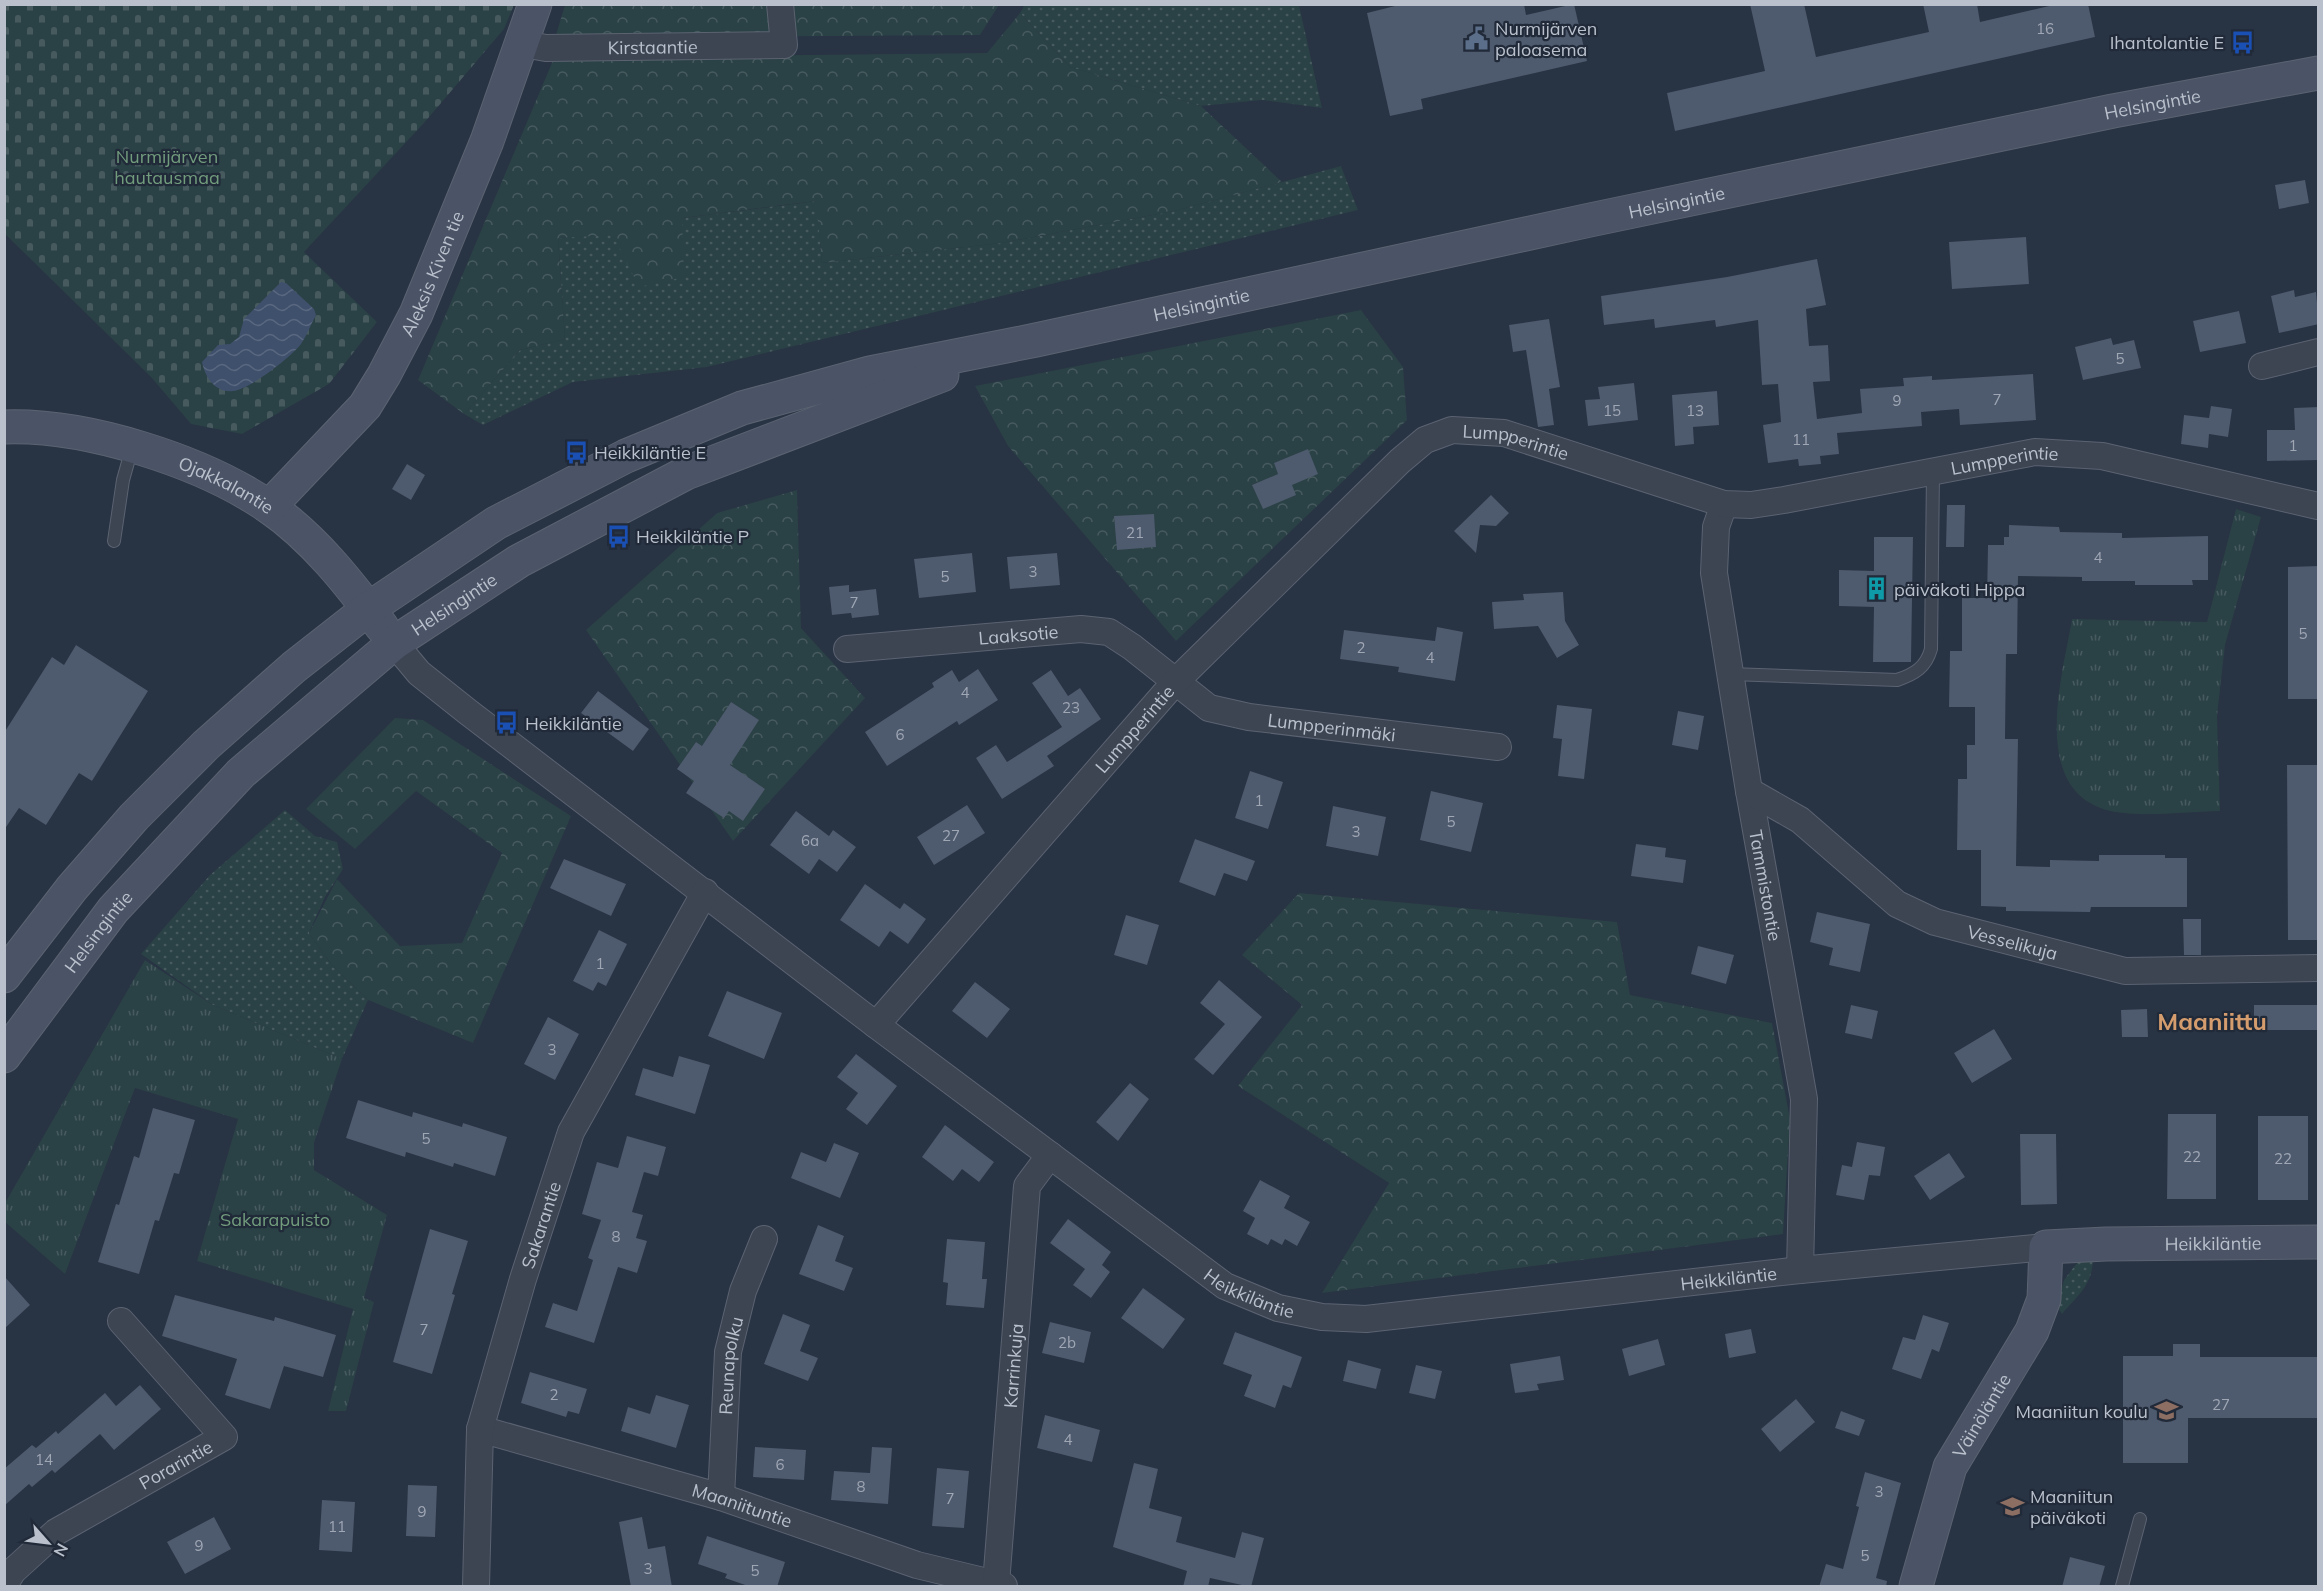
<svg xmlns="http://www.w3.org/2000/svg" width="2323" height="1591" viewBox="0 0 2323 1591" font-family="Mulish,sans-serif">
  <style>
    .grass { fill: url(#grass-dots) }
    .forest { fill: url(#forest-crowns) }
    .cemetery { fill: url(#cemetery-stones) }
    .park { fill: url(#park-tufts) }
    .water { fill: url(#water-waves) }
    .building { fill: #4e5a6d }
    .lines { fill: none; stroke-linecap: round; stroke-linejoin: round }
    .lane-casing { stroke: #5b6371; stroke-width: 14 }
    .street-casing { stroke: #5b6371; stroke-width: 28 }
    .secondary-casing { stroke: #5b6371; stroke-width: 35 }
    .lane { stroke: #3d4553; stroke-width: 12 }
    .street { stroke: #3d4553; stroke-width: 26 }
    .secondary { stroke: #4b5466; stroke-width: 33 }
    .labels { text-anchor: middle; dominant-baseline: central; stroke-width: 4.5; stroke-linejoin: round; paint-order: stroke }
    .number-label { font-size: 15px; fill: #9fa7b5 }
    .poi-label { font-size: 18px; fill: #bac1cd; stroke: #212a39; text-anchor: start }
    .street-label { font-size: 18px; fill: #bac1cd; stroke: #212a39 }
    .park-label { font-size: 18px; fill: #729d7d; stroke: #212a39 }
    .district-label { font-size: 24px; font-weight: bold; fill: #d59d6d; stroke: #212a39 }
  </style>
  <defs>
    <pattern id="grass-dots" width="8" height="8" patternUnits="userSpaceOnUse" patternTransform="scale(1.5)"><rect width="8" height="8" fill="#2a4145"/><path d="M2 2h.1M6 6h.1" fill="none" stroke="#475b5f" stroke-width="1.8" stroke-linecap="round"/></pattern>
    <pattern id="forest-crowns" width="20" height="18" patternUnits="userSpaceOnUse" patternTransform="scale(1.5)"><rect width="20" height="18" fill="#2a4145"/><path d="M2 6a3 3 0 1 1 6 0M12 15a3 3 0 1 1 6 0" fill="none" stroke="#475b5f"/></pattern>
    <pattern id="cemetery-stones" width="16" height="16" patternUnits="userSpaceOnUse" patternTransform="scale(1.5)"><rect width="16" height="16" fill="#2a4145"/><path d="M2 7V4a2 2 0 0 1 4 0v3zM10 15v-3a2 2 0 0 1 4 0v3z" fill="#475b5f"/></pattern>
    <pattern id="park-tufts" width="24" height="20" patternUnits="userSpaceOnUse" patternTransform="scale(1.5)"><rect width="24" height="20" fill="#2a4145"/><path d="M3 7l-1-3M5 7V3M7 7l1-3M15 17l-1-3M17 17v-4M19 17l1-3" fill="none" stroke="#475b5f"/></pattern>
    <pattern id="water-waves" width="16" height="10" patternUnits="userSpaceOnUse" patternTransform="scale(1.5)"><rect width="16" height="10" fill="#3f506c"/><path d="M0 5q4-4 8 0t8 0" fill="none" stroke="#596780"/></pattern>
  </defs>
  <rect width="100%" height="100%" fill="#283344"/>
  <path class="grass" d="M1025 4 1299 5 1322 108 1262 100 1201 106 1070 67 1020 13Z
    M1341 166 1358 210 707 367 573 382 483 425 464 414 520 350 565 339 558 238 613 234 682 218 817 201 822 263 1001 243 1174 211Z
    M285 810 315 836 337 842 343 869 325 897 309 933 331 964 368 1000 342 1059 213 1005 141 954 210 875Z
    M2093 1257C2093 1285 2079 1294 2062 1314L2056 1305 2064 1280 2080 1259Z"/>
  <path class="forest" d="M565 5H999L980 35 555 38Z
    M1020 13 1070 67 1201 106 1282 182 1174 211 1001 243 822 263 816 201 682 218 684 277 639 287 613 235 558 238 565 339 520 350 464 414 418 380 554 58 987 53Z
    M1361 310 1403 367 1407 420 1176 641 1008 446 975 386Z
    M797 490 801 628 865 698 733 841 586 630 717 513Z
    M395 718 423 720 571 816 473 1043 368 1000 331 964 309 933 337 879 400 946 462 943 502 853 416 791 355 849 306 809Z
    M1299 893 1617 922 1630 995 1772 1023 1790 1119 1783 1234 1322 1293 1389 1183 1238 1086 1302 1005 1242 955Z"/>
  <path class="cemetery" d="M4 5H514L504 29 424 123 304 252 377 322 329 384 242 434 191 424 151 377 5 234Z"/>
  <path class="park" d="M2236 509 2261 517 2225 645 2217 716 2220 811C2186 812 2148 817 2115 812 2027 796 2062 678 2072 619L2207 622Z
    M145 960 213 1005 342 1059 314 1143V1170L387 1215 364 1298 374 1302 346 1411H328L353 1309 197 1261 238 1119 135 1088 65 1274 5 1222V1203Z"/>
  <path class="water" d="M281 282 286 283 314 309 316 315C311 324 307 335 301 344 290 358 250 389 233 391 215 393 205 377 202 362L218 345 230 344 239 337 244 319Z"/>
  <path class="building" d="M1403 4H1524L1526 15 1574 4 1587 61 1421 99 1423 109 1390 116 1367 13Z
    M1750 4H1804L1816 57 1929 32 1923 4H1977L1980 22 2058 4H2088L2095 37 1675 131 1667 93 1765 71Z
    M2305 180 2309 203 2279 209 2275 185Z
    M2026 237 2029 284 1952 289 1949 242Z
    M1817 259 1826 305 1806 309 1809 346 1828 345 1830 381 1813 382 1817 419 1862 413 1860 389 1904 386 1903 378 1932 376V380L2033 374 2036 420 1960 425 1959 409 1921 412 1922 426 1837 433 1839 454 1820 456 1821 464 1799 466 1798 459 1768 463 1763 425 1781 422 1778 384 1762 385 1758 320 1716 327 1715 320 1655 328 1654 319 1604 325 1601 296 1727 277Z
    M2294 290 2295 297 2316 292 2319 324 2279 333 2271 296Z
    M2239 311 2246 343 2200 352 2193 321Z
    M1549 319 1560 387 1549 389 1554 425 1538 427 1526 350 1513 352 1509 325Z
    M2111 338 2113 345 2134 340 2141 368 2083 380 2075 347Z
    M1634 383 1638 420 1588 426 1585 400 1600 399 1598 387Z
    M1717 391 1719 425 1693 427 1694 444 1675 446 1672 395Z
    M2211 406 2232 409 2228 437 2209 434 2208 448 2181 444 2184 415 2209 418Z
    M2319 407V460L2267 461V430H2295L2294 408Z
    M1308 449 1318 474 1292 485 1296 495 1263 509 1252 485 1278 474 1274 463Z
    M407 464 425 475 411 500 392 489Z
    M1491 495 1509 513 1496 526 1480 525 1476 553 1454 531Z
    M1947 505H1965L1964 547H1946Z
    M1154 514 1156 547 1117 550 1114 516Z
    M2009 525 2059 527 2060 532 2122 533V538L2208 536V580H2192L2193 585H2135V581H2082V577L2018 576 2017 654H2006L2005 739H2018L2016 866 2050 867V860L2099 861V855H2165V858H2187V907H2091L2090 912 2006 911V907L1981 906V850H1957L1958 779H1967V745H1975V707H1949L1950 651H1962V598H1987L1988 545H2004V537H2009Z
    M1874 537H1913L1911 662H1873L1874 607 1839 606V570L1874 571Z
    M972 553 976 592 919 598 914 559Z
    M1057 553 1060 585 1010 589 1007 557Z
    M2319 566V699H2288V567Z
    M849 585V592L876 589 879 615 852 618 851 613 832 615 829 587Z
    M1563 592 1565 621 1579 645 1557 658 1538 626 1494 629 1492 602 1524 600 1523 594Z
    M1437 627 1463 632 1455 681 1398 672 1399 667 1340 659 1344 630 1435 641Z
    M76 645 148 691 92 781 79 773 46 825 19 808 4 830V733L52 657 64 665Z
    M978 669 998 700 959 725 957 721 887 766 865 732 934 687 932 683 952 670 959 682Z
    M1051 670 1068 696 1080 688 1101 719 1047 756 1054 766 1002 799 976 758 996 745 1007 762 1062 727 1032 683Z
    M598 691 649 729 633 751 581 713Z
    M731 702 759 720 730 765 765 789 743 821 729 811 724 818 686 793 694 781 677 769 696 742 702 746Z
    M1557 705 1592 709 1584 779 1558 776 1562 739 1553 738Z
    M1678 711 1704 716 1698 750 1672 745Z
    M2287 765H2319V940H2288Z
    M1250 771 1283 782 1268 829 1235 818Z
    M1431 791 1483 803 1471 852 1420 840Z
    M967 805 985 833 934 865 917 837Z
    M1333 806 1386 817 1378 856 1326 846Z
    M796 811 829 836 833 830 856 847 837 872 819 859 809 874 770 845Z
    M1195 839 1255 861 1247 881 1224 873 1215 896 1179 882Z
    M1636 844 1666 848 1665 857 1686 860 1683 883 1631 876Z
    M564 859 626 884 611 916 550 888Z
    M865 884 900 909 904 903 926 919 908 944 890 931 879 947 840 920Z
    M1817 912 1870 924 1860 972 1829 965 1833 948 1810 942Z
    M1126 915 1159 925 1147 965 1114 955Z
    M2183 919H2201V955H2184Z
    M599 930 627 944 606 986 598 982 593 991 573 981Z
    M1698 946 1734 955 1726 984 1691 974Z
    M1219 980 1262 1017 1213 1075 1194 1059 1225 1024 1200 1003Z
    M975 982 1010 1009 987 1038 952 1011Z
    M727 991 782 1013 764 1059 708 1036Z
    M1851 1005 1878 1011 1872 1039 1845 1033Z
    M2254 1005H2319V1030H2254Z
    M2147 1009 2148 1037H2122L2121 1010Z
    M548 1017 579 1034 555 1080 524 1064Z
    M1994 1029 2012 1059 1972 1083 1954 1053Z
    M856 1054 897 1086 867 1125 846 1109 858 1093 837 1077Z
    M679 1056 710 1065 695 1114 635 1095 643 1068 673 1077Z
    M1130 1083 1149 1099 1118 1141 1096 1122Z
    M358 1100 412 1117 413 1112 462 1127 463 1123 507 1137 495 1176 454 1163 453 1167 406 1152 405 1157 346 1138Z
    M153 1108 195 1120 179 1174 174 1173 159 1221 155 1220 139 1274 98 1262 116 1204 119 1205 134 1156 139 1158Z
    M2168 1114H2216V1199H2167Z
    M2258 1116H2308V1200H2258Z
    M945 1125 994 1162 979 1182 962 1169 953 1181 922 1157Z
    M2020 1134H2056L2057 1204 2021 1205Z
    M627 1136 666 1147 658 1176 644 1172 632 1212 643 1215 636 1238 647 1241 637 1273 618 1267 594 1343 545 1327 553 1303 577 1311 593 1260 588 1258 601 1220 582 1214 597 1162 618 1168Z
    M1857 1142 1885 1147 1880 1176 1869 1175 1864 1200 1836 1195 1842 1165 1852 1167Z
    M834 1143 859 1153 840 1198 791 1178 801 1152 826 1162Z
    M1949 1153 1965 1177 1930 1200 1914 1176Z
    M1260 1180 1290 1196 1284 1208 1310 1222 1297 1246 1285 1239 1282 1245 1271 1239 1268 1245 1247 1234 1255 1218 1243 1211Z
    M1068 1219 1111 1252 1102 1265 1110 1272 1091 1298 1073 1285 1085 1269 1050 1243Z
    M818 1225 844 1236 835 1261 853 1268 844 1291 799 1274Z
    M430 1229 468 1241 452 1294 455 1295 432 1374 393 1362Z
    M947 1239 985 1242 982 1279H987L984 1308 946 1305 948 1283 943 1282Z
    M4 1276 30 1305 4 1329Z
    M1143 1288 1185 1319 1163 1349 1121 1318Z
    M175 1295 274 1321 275 1317 336 1335 323 1377 284 1366 270 1409 225 1395 237 1359 162 1336Z
    M783 1314 810 1325 800 1351 818 1358 808 1381 764 1364Z
    M1923 1315 1949 1323 1939 1352 1932 1349 1921 1379 1892 1369 1903 1337 1915 1340Z
    M1050 1322 1091 1332 1084 1363 1042 1353Z
    M1751 1329 1756 1353 1729 1358 1725 1334Z
    M1235 1332 1302 1357 1291 1388 1283 1385 1275 1408 1244 1396 1252 1375 1223 1364Z
    M1658 1339 1665 1365 1629 1376 1622 1349Z
    M2173 1344H2200V1357H2319V1418H2188V1463H2123V1356H2173Z
    M1560 1356 1564 1380 1537 1384 1539 1390 1515 1393 1510 1364Z
    M1348 1360 1381 1369 1376 1389 1343 1381Z
    M1416 1365 1442 1371 1435 1399 1409 1393Z
    M530 1372 587 1389 579 1414 568 1411 566 1417 521 1403Z
    M140 1385 161 1409 114 1450 100 1434 55 1473 52 1470 32 1487 29 1484 4 1506V1469L32 1445 36 1448 56 1431 58 1434 105 1393 116 1406Z
    M656 1395 689 1405 676 1448 621 1431 628 1407 650 1414Z
    M1796 1399 1815 1422 1780 1452 1761 1429Z
    M1841 1411 1865 1420 1859 1436 1835 1428Z
    M1045 1415 1100 1430 1092 1462 1037 1448Z
    M755 1447 806 1450 804 1480 753 1477Z
    M872 1447 892 1448 888 1504 831 1500 834 1471 870 1473Z
    M1134 1463 1158 1469 1149 1508 1182 1517 1176 1542 1235 1558 1242 1532 1264 1538 1251 1587 1210 1578 1208 1587H1183L1187 1571 1113 1547Z
    M937 1468 969 1471 964 1528 932 1526Z
    M1865 1472 1901 1483 1876 1578 1887 1581 1886 1587H1819L1826 1564 1843 1569 1859 1507 1856 1506Z
    M408 1485 437 1486 435 1537 406 1536Z
    M322 1500 355 1502 352 1552 319 1550Z
    M214 1517 231 1549 185 1574 167 1542Z
    M642 1517 648 1549 665 1546 672 1587H631L619 1522Z
    M707 1536 785 1562 777 1587H751L725 1578 727 1574 698 1564Z
    M2070 1557 2105 1566 2099 1587H2062Z"/>
  <g class="lines">
    <defs>
      <path id="lane" d="M114 541 123 480 132 448
        M1730 674 1897 680C1915 674 1926 667 1931 649L1933 472
        M2122 1586 2140 1519"/>
      <g id="street">
        <path id="s1" d="M523 44 546 48 784 45 780 4"/>
        <path d="M2262 366 2318 352"/>
        <path id="s2" d="M1724 504 1716 527 1714 573 1749 791 1804 1099 1800 1270"/>
        <path id="s3" d="M394 643 419 673 468 712 876 1025 1225 1286 1278 1308 1322 1317 1366 1319 1800 1270 2046 1247"/>
        <path id="s4" d="M847 649 1081 629 1109 632 1132 647 1209 708 1249 717 1498 747"/>
        <path id="s5" d="M1749 791 1800 820 1897 904 1935 922 2125 971 2318 968"/>
        <path id="s6" d="M876 1025 1175 682 1400 461 1425 440 1452 430 1504 433 1724 504 1751 505 1784 500 2035 452 2102 456 2318 506"/>
        <path id="s7" d="M480 1429 721 1497 917 1565 1004 1586"/>
        <path id="s8" d="M721 1497 728 1352 743 1291 764 1239"/>
        <path id="s9" d="M996 1584 1027 1186 1050 1155"/>
        <path id="s10" d="M4 1585 13 1571 56 1532 224 1437 121 1321"/>
        <path id="s11" d="M476 1586 480 1429 523 1279 571 1132 705 892"/>
      </g>
      <g id="secondary">
        <path id="s12" d="M4 427C86 424 202 461 269 507 314 538 349 583 382 627"/>
        <path id="s13" d="M269 507 365 406 384 375 416 314 487 141 535 4"/>
        <path id="s14" d="M4 976 72 888 134 817 206 745 294 667 368 609 496 523 626 456 742 408 870 373 1036 340 1590 220 2113 111 2318 73"/>
        <path id="s15" d="M4 1056 113 910 241 773 394 643 519 561 686 473 942 375"/>
        <path id="s16" d="M1916 1586 1950 1467 2032 1331 2044 1299 2046 1247 2106 1244 2318 1242"/>
      </g>
    </defs>
    <use href="#lane" class="lane-casing"/>
    <use href="#street" class="street-casing"/>
    <use href="#secondary" class="secondary-casing"/>
    <use href="#lane" class="lane"/>
    <use href="#street" class="street"/>
    <use href="#secondary" class="secondary"/>
  </g>
  <defs>
    <symbol id="civic-bare" viewBox="-9 -9 18 18"><path d="M-.6-6.5H3V-4.5H.6V-3L4-1V1h2V6H-6V1h2V-1L-.6-3ZM-1.2 2.5V6h2.4V2.5Z" fill="#5c6f8a" stroke="#212a39" stroke-width="2.5" paint-order="stroke"/></symbol>
    <symbol id="bus-bare" viewBox="-9 -9 18 18"><path d="M-5-6H5V4H4V6H2V4H-2V6H-4V4H-5ZM-3.5-4V0h7V-4ZM-3.5 1.2v1.5H-2V1.2ZM2 1.2v1.5H3.5V1.2Z" fill="#1a4fb4" stroke="#212a39" stroke-width="2.5" paint-order="stroke"/></symbol>
    <symbol id="building-bare" viewBox="-9 -9 18 18"><path d="M-4-6H4V6H1V3H-1V6H-4ZM-2.5-4.3h1.7v1.8h-1.7ZM.8-4.3h1.7v1.8H.8ZM-2.5-1h1.7V.8h-1.7ZM.8-1h1.7V.8H.8Z" fill="#0f9aa8" stroke="#212a39" stroke-width="2.5" paint-order="stroke"/></symbol>
    <symbol id="school-bare" viewBox="-9 -9 18 18"><path d="M0-5L7-2L0 1L-7-2ZM-4 1L0 2.5L4 1V4Q0 6-4 4Z" fill="#8d6e63" stroke="#212a39" stroke-width="2.5" paint-order="stroke"/></symbol>
  </defs>
  <g fill-rule="evenodd">
    <use href="#civic-bare" x="1460" y="22" width="33" height="33"/>
    <use href="#bus-bare" x="2226" y="26" width="33" height="33"/>
    <use href="#bus-bare" x="560" y="436" width="33" height="33"/>
    <use href="#bus-bare" x="602" y="520" width="33" height="33"/>
    <use href="#building-bare" x="1860" y="572" width="33" height="33"/>
    <use href="#bus-bare" x="490" y="706" width="33" height="33"/>
    <use href="#school-bare" x="2150" y="1394" width="33" height="33"/>
    <use href="#school-bare" x="1996" y="1490" width="33" height="33"/>
  </g>
  <g class="labels">
    <g class="number-label">
      <text x="2045" y="28">16</text>
      <text x="2120" y="358">5</text>
      <text x="1997" y="399">7</text>
      <text x="1897" y="400">9</text>
      <text x="1612" y="410">15</text>
      <text x="1695" y="410">13</text>
      <text x="1801" y="439">11</text>
      <text x="2293" y="445">1</text>
      <text x="1135" y="532">21</text>
      <text x="2098" y="557">4</text>
      <text x="1033" y="571">3</text>
      <text x="945" y="576">5</text>
      <text x="854" y="602">7</text>
      <text x="2303" y="633">5</text>
      <text x="1361" y="647">2</text>
      <text x="1430" y="657">4</text>
      <text x="965" y="692">4</text>
      <text x="1071" y="707">23</text>
      <text x="900" y="734">6</text>
      <text x="1259" y="800">1</text>
      <text x="1451" y="821">5</text>
      <text x="1356" y="831">3</text>
      <text x="951" y="835">27</text>
      <text x="810" y="840">6a</text>
      <text x="600" y="963">1</text>
      <text x="552" y="1049">3</text>
      <text x="426" y="1138">5</text>
      <text x="2192" y="1156">22</text>
      <text x="2283" y="1158">22</text>
      <text x="616" y="1236">8</text>
      <text x="424" y="1329">7</text>
      <text x="1067" y="1342">2b</text>
      <text x="554" y="1394">2</text>
      <text x="2221" y="1404">27</text>
      <text x="1068" y="1439">4</text>
      <text x="44" y="1459">14</text>
      <text x="780" y="1464">6</text>
      <text x="861" y="1486">8</text>
      <text x="1879" y="1491">3</text>
      <text x="950" y="1498">7</text>
      <text x="422" y="1511">9</text>
      <text x="337" y="1526">11</text>
      <text x="199" y="1545">9</text>
      <text x="1865" y="1555">5</text>
      <text x="648" y="1568">3</text>
      <text x="755" y="1570">5</text>
    </g>
    <g class="poi-label">
      <text x="1495" y="28">Nurmijärven<tspan x="1495" dy="21">paloasema</tspan></text>
      <text x="2224" y="42" text-anchor="end">Ihantolantie E</text>
      <text x="594" y="452">Heikkiläntie E</text>
      <text x="636" y="536">Heikkiläntie P</text>
      <text x="1894" y="589">päiväkoti Hippa</text>
      <text x="525" y="723">Heikkiläntie</text>
      <text x="2148" y="1411" text-anchor="end">Maaniitun koulu</text>
      <text x="2030" y="1496">Maaniitun<tspan x="2030" dy="21">päiväkoti</tspan></text>
    </g>
    <g class="street-label">
      <text stroke="none"><textPath href="#s1" startOffset="130">Kirstaantie</textPath></text>
      <text stroke="none"><textPath href="#s14" startOffset="2388">Helsingintie</textPath></text>
      <text stroke="none"><textPath href="#s14" startOffset="1902">Helsingintie</textPath></text>
      <text stroke="none"><textPath href="#s13" startOffset="288">Aleksis Kiven tie</textPath></text>
      <text stroke="none"><textPath href="#s14" startOffset="1416">Helsingintie</textPath></text>
      <text stroke="none"><textPath href="#s6" startOffset="897">Lumpperintie</textPath></text>
      <text stroke="none"><textPath href="#s6" startOffset="1400">Lumpperintie</textPath></text>
      <text stroke="none"><textPath href="#s12" startOffset="232">Ojakkalantie</textPath></text>
      <text stroke="none"><textPath href="#s15" startOffset="642">Helsingintie</textPath></text>
      <text stroke="none"><textPath href="#s4" startOffset="172">Laaksotie</textPath></text>
      <text stroke="none"><textPath href="#s4" startOffset="513">Lumpperinmäki</textPath></text>
      <text stroke="none"><textPath href="#s6" startOffset="393">Lumpperintie</textPath></text>
      <text stroke="none"><textPath href="#s2" startOffset="387">Tammistontie</textPath></text>
      <text stroke="none"><textPath href="#s15" startOffset="156">Helsingintie</textPath></text>
      <text stroke="none"><textPath href="#s5" startOffset="309">Vesselikuja</textPath></text>
      <text stroke="none"><textPath href="#s11" startOffset="370">Sakarantie</textPath></text>
      <text stroke="none"><textPath href="#s16" startOffset="536">Heikkiläntie</textPath></text>
      <text stroke="none"><textPath href="#s3" startOffset="1563">Heikkiläntie</textPath></text>
      <text stroke="none"><textPath href="#s3" startOffset="1077">Heikkiläntie</textPath></text>
      <text stroke="none"><textPath href="#s8" startOffset="132">Reunapolku</textPath></text>
      <text stroke="none"><textPath href="#s9" startOffset="219">Karrinkuja</textPath></text>
      <text stroke="none"><textPath href="#s16" startOffset="184">Väinöläntie</textPath></text>
      <text stroke="none"><textPath href="#s10" startOffset="212">Porarintie</textPath></text>
      <text stroke="none"><textPath href="#s7" startOffset="273">Maaniituntie</textPath></text>
    </g>
    <g class="park-label">
      <text x="167" y="156">Nurmijärven<tspan x="167" dy="21">hautausmaa</tspan></text>
      <text x="275" y="1219">Sakarapuisto</text>
    </g>
    <g class="district-label">
      <text x="2212" y="1021">Maaniittu</text>
    </g>
  </g>
  <rect width="2323" height="1591" fill="none" stroke="#bac1cd" stroke-width="12"/>
  <g transform="translate(48 1543) rotate(118)" stroke="#212a39" stroke-width="4.5" paint-order="stroke">
  <path d="M0-4.5L10 22L0 15L-10 22Z" fill="#bac1cd"/>
  <text y="-9" font-size="16" font-weight="bold" text-anchor="middle" fill="#bac1cd">N</text>
  </g>
</svg>
